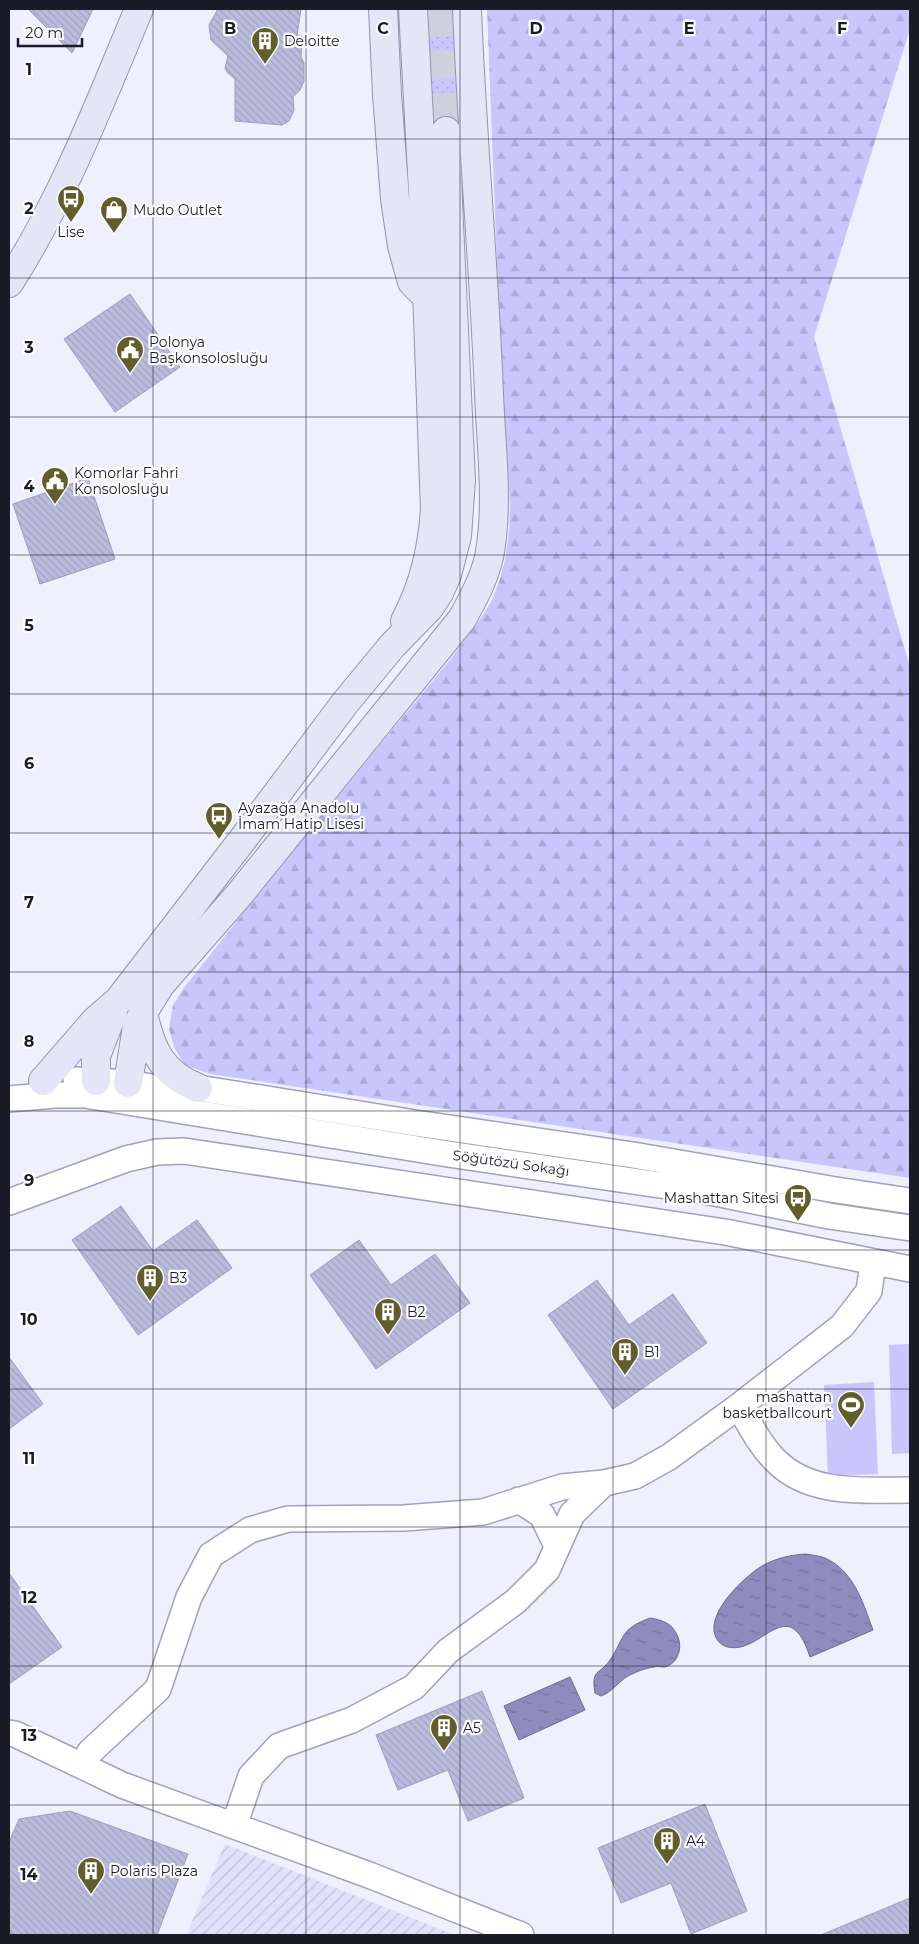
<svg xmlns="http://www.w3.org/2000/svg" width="919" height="1944" viewBox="0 0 919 1944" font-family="Montserrat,sans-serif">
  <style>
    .industrial { fill: url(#industrial-furrows) }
    .grass { fill: url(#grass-dots) }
    .forest { fill: url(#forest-firs) }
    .green { fill: #c8c6fd }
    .water { fill: url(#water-ripples); stroke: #6c6a92 }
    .building { fill: url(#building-back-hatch); stroke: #9c9cbe }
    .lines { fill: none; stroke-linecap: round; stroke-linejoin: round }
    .major-tunnel { stroke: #cfcfdd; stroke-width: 28; stroke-dasharray: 28 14; stroke-linecap: butt }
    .minor-casing { stroke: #a1a0c2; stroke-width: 28 }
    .major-casing { stroke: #9393ad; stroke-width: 30 }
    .minor { stroke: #fff; stroke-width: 25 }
    .major { stroke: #e5e5f8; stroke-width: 28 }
    .grid { fill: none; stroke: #1b1b28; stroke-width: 1; stroke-opacity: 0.55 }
    .labels { text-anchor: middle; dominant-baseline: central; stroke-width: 4.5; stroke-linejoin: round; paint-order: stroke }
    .poi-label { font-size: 14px; fill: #1b1b28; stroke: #fdfdfd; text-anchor: start }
    .street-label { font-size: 14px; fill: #1b1b28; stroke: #fdfdfd }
    .grid-label { font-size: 16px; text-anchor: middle; font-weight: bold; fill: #1b1b28; stroke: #fdfdfd; stroke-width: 4.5; stroke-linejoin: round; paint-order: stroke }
  </style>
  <defs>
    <pattern id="industrial-furrows" width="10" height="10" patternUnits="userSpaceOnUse" patternTransform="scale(1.25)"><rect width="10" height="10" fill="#e1e1fb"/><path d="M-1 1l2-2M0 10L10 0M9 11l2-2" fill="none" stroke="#c0c0d7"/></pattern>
    <pattern id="grass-dots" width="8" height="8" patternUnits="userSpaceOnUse" patternTransform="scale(1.25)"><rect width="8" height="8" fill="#c8c6fd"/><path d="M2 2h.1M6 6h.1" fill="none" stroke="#abaad9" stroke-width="1.8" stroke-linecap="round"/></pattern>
    <pattern id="forest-firs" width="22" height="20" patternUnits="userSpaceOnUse" patternTransform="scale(1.25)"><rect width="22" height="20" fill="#c8c6fd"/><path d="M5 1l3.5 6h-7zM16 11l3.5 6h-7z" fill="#abaad9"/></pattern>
    <pattern id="water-ripples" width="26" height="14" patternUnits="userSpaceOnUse" patternTransform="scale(1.25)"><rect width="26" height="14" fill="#8e8cbf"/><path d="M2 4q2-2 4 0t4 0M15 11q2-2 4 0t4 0" fill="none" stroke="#73729b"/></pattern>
    <pattern id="building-back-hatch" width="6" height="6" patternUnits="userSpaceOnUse" patternTransform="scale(1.25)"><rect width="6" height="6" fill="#bbbbde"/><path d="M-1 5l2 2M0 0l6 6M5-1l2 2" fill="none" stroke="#a0a0be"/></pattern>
  </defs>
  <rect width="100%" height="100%" fill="#efeffd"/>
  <path class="industrial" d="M225 1844 455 1935H186Z"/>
  <path class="grass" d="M421 9H456L460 129 429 131Z"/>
  <path class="forest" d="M487 9H910V29L814 337 910 667V1178L210 1074 185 1065 175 1049 169 1029 173 1005 183 989 287 858 449 661 481 618 491 602 499 582 505 560 509 532 510 503 501 369Z"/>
  <path class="green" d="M910 1344V1453L892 1454 889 1345Z
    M874 1382 878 1474 828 1476 824 1385Z"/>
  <path class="water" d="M806 1554C812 1555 820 1556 825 1558 854 1571 863 1603 873 1630L810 1657C788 1590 762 1655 728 1647 722 1646 717 1641 715 1635 707 1612 744 1577 762 1566 776 1558 790 1555 806 1554Z
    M650 1618C662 1620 672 1623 677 1635 683 1646 679 1663 665 1667 662 1667 657 1666 654 1667 645 1668 636 1672 628 1676 618 1682 612 1692 601 1696L595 1693C591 1668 599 1676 610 1660 626 1636 619 1630 650 1618Z
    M570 1677 585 1710 519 1740 504 1706Z"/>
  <path class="building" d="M28 9H93L72 53Z
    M218 9H301L297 36H302L301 57 304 63V81L300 90 293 97 294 110 289 121 282 125 235 121V79L227 72 225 68 228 56 211 40 209 25Z
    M130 294 180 367 115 412 64 339Z
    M88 478 115 559 40 584 13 504Z
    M121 1206 153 1251 197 1220 232 1268 138 1335 72 1240Z
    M359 1240 391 1285 435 1254 470 1303 376 1369 310 1275Z
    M597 1280 629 1325 673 1294 707 1343 613 1409 548 1315Z
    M9 1357 43 1404 9 1429Z
    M9 1573 62 1647 9 1684Z
    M482 1691 524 1798 468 1821 448 1770 398 1790 376 1735Z
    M705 1804 747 1911 691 1934 671 1883 621 1903 598 1848Z
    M70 1811 188 1854 157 1935H9V1842L19 1819Z
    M910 1898V1935H821Z"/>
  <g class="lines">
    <path class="major-tunnel" d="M438 9 446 131"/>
    <defs>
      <path id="minor" d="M76 1080 128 1083 163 1089 198 1088 415 1123 633 1155 836 1190 910 1201
        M9 1099 54 1095H85L448 1154 715 1193 829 1216 910 1228
        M9 1202 126 1159 157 1152 184 1151 725 1232 910 1269
        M739 1406C750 1425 760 1445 775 1460 810 1496 864 1490 910 1490
        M519 1500 542 1515 557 1546
        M9 1733 15 1734 122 1785 369 1875 521 1935
        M82 1766 90 1752 158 1689 189 1597 211 1555 250 1530 288 1519 404 1518 483 1512 562 1487 604 1483 635 1476 669 1457 739 1406 842 1326 869 1291 873 1263
        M234 1826 251 1776 279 1746 352 1720 414 1687 448 1651 516 1601 547 1570 572 1514 604 1483"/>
      <path id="major" d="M383 9 387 94 395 199 402 246 412 282 423 293
        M9 283C64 197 100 102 139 9
        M405 621C424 585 432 550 435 510L424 209 413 9
        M143 1013C151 1049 161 1073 198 1088
        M43 1081 95 1021 119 1000 243 839 345 703 392 646 429 608 439 593 447 575 457 536 461 480 448 202 446 131
        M96 1081V1056L113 1012
        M128 1083 137 1026 143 1013 160 985 238 896 462 619C473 599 484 579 489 557 499 507 491 445 489 394 484 266 472 137 467 9"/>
    </defs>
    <use href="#minor" class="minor-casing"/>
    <use href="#major" class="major-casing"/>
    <use href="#minor" class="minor"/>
    <use href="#major" class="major"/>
  </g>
  <path class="grid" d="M153 9V1935M306 9V1935M460 9V1935M613 9V1935M766 9V1935M9 139H910M9 278H910M9 417H910M9 555H910M9 694H910M9 833H910M9 972H910M9 1111H910M9 1250H910M9 1389H910M9 1527H910M9 1666H910M9 1805H910"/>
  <defs>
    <symbol id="building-pin" viewBox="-11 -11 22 30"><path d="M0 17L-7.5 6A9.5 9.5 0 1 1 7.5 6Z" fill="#615e2b" stroke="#fdfdfd"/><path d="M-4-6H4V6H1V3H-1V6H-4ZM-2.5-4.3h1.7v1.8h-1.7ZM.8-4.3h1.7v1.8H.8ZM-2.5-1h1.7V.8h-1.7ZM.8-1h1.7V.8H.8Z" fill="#fff"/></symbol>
    <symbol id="bus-pin" viewBox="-11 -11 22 30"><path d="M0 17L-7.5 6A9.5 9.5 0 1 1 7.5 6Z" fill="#615e2b" stroke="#fdfdfd"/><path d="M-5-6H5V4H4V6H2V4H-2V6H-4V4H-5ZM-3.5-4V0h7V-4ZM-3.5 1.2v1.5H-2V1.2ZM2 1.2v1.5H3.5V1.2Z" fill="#fff"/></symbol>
    <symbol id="shop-pin" viewBox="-11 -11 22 30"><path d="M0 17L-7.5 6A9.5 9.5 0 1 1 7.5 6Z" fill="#615e2b" stroke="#fdfdfd"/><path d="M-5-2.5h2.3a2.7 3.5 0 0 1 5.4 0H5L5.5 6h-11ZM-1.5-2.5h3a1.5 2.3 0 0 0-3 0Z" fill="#fff"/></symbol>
    <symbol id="civic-pin" viewBox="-11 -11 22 30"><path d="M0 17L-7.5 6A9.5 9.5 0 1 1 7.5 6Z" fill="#615e2b" stroke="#fdfdfd"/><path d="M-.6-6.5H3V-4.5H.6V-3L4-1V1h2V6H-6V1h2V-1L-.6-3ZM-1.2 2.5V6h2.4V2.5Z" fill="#fff"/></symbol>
    <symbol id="stadium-pin" viewBox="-11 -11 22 30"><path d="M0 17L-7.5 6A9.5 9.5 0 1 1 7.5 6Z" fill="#615e2b" stroke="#fdfdfd"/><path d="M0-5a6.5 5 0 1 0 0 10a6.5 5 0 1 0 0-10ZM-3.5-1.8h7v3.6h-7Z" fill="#fff"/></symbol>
  </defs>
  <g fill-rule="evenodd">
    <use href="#building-pin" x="249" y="25" width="32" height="43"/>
    <use href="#bus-pin" x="55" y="183" width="32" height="43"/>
    <use href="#shop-pin" x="98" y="194" width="32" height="43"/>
    <use href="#civic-pin" x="114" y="334" width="32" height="43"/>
    <use href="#civic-pin" x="39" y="465" width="32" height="43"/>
    <use href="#bus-pin" x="203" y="800" width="32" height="43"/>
    <use href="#bus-pin" x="782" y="1182" width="32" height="43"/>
    <use href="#building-pin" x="134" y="1262" width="32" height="43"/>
    <use href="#building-pin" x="372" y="1296" width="32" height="43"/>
    <use href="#building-pin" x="609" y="1336" width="32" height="43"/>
    <use href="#stadium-pin" x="835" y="1389" width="32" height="43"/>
    <use href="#building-pin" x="428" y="1712" width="32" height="43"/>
    <use href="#building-pin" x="651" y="1825" width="32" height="43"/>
    <use href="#building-pin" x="75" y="1855" width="32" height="43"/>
  </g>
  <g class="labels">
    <g class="poi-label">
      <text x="284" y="41">Deloitte</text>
      <text x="133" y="210">Mudo Outlet</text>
      <text x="71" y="232" text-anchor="middle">Lise</text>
      <text x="149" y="342">Polonya<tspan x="149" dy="16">Başkonsolosluğu</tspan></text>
      <text x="74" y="473">Komorlar Fahri<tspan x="74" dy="16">Konsolosluğu</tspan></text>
      <text x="238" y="808">Ayazağa Anadolu<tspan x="238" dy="16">İmam Hatip Lisesi</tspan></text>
      <text x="779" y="1198" text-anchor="end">Mashattan Sitesi</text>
      <text x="169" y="1278">B3</text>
      <text x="407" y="1312">B2</text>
      <text x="644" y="1352">B1</text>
      <text x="832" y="1397" text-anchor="end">mashattan<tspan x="832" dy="16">basketballcourt</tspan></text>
      <text x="463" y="1728">A5</text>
      <text x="686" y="1841">A4</text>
      <text x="110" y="1871">Polaris Plaza</text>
    </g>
    <g class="street-label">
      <text transform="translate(511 1163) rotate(8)">Söğütözü Sokağı</text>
    </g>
  </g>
  <g class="grid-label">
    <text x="230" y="34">B</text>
    <text x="383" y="34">C</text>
    <text x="536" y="34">D</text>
    <text x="689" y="34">E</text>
    <text x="842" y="34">F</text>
    <text x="29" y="75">1</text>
    <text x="29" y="214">2</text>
    <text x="29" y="353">3</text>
    <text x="29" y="492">4</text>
    <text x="29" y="631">5</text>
    <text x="29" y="769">6</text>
    <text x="29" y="908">7</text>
    <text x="29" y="1047">8</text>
    <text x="29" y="1186">9</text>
    <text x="29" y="1325">10</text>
    <text x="29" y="1464">11</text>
    <text x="29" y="1603">12</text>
    <text x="29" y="1741">13</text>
    <text x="29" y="1880">14</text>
  </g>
  <rect width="919" height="1944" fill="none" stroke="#1b1b28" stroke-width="20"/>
  <path d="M18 38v8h64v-8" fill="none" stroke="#1b1b28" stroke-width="2.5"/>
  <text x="25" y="38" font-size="15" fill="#1b1b28" stroke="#fdfdfd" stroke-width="4" paint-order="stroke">20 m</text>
</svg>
